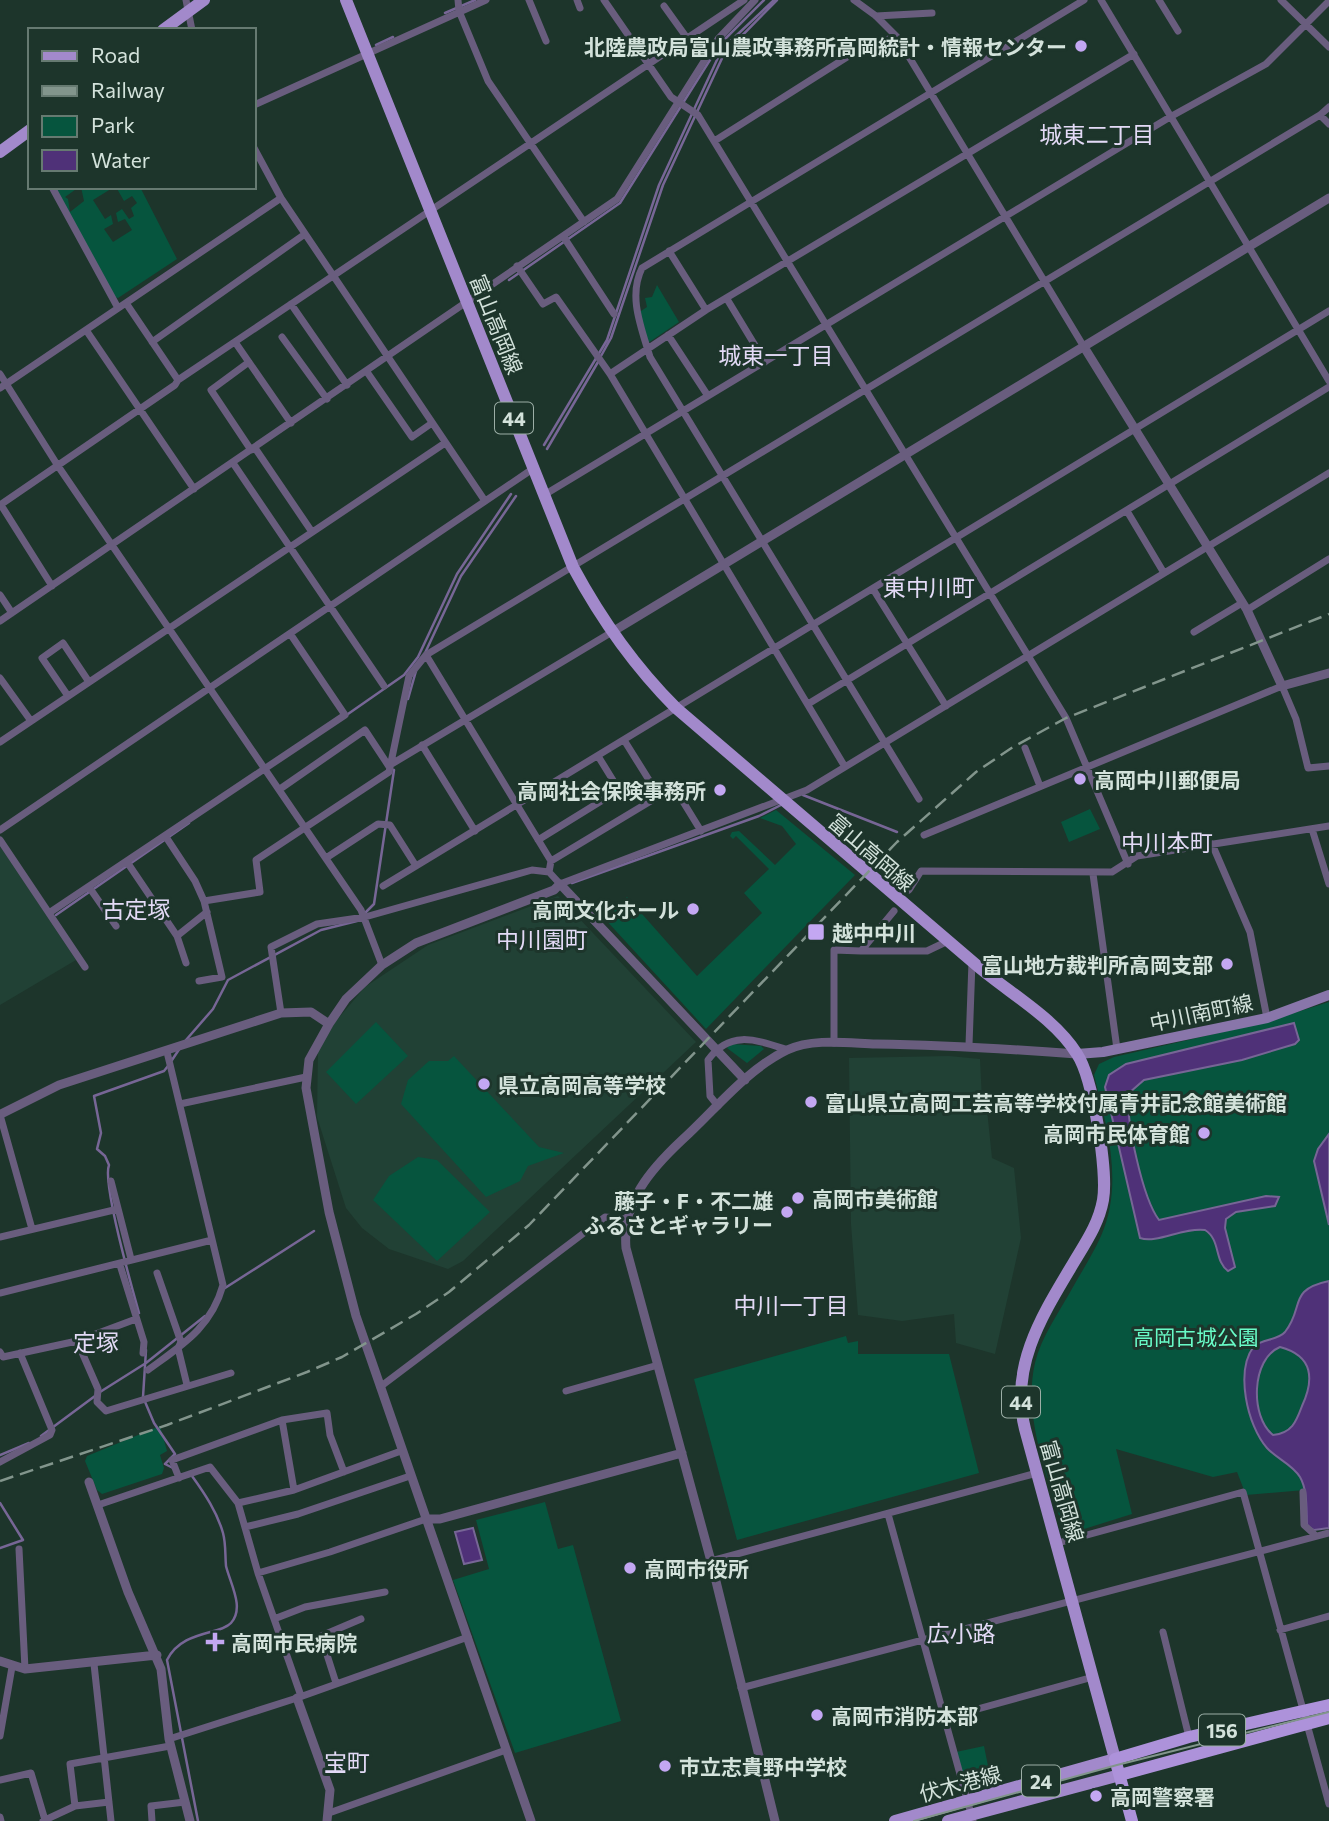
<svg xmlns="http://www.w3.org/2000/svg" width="1329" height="1821" viewBox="0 0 1329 1821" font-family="Commissioner,'Noto Sans JP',sans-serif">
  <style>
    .built { fill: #214135 }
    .green { fill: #06553e }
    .water { fill: #4f3178; stroke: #776696; stroke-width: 2; fill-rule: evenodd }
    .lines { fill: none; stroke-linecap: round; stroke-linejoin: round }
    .stream { stroke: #776696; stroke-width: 2.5 }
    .minor { stroke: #695d7e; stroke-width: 7 }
    .tertiary { stroke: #695d7e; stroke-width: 9 }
    .secondary { stroke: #8976aa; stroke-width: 10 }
    .primary { stroke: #a289cb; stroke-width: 12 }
    .trunk { stroke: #ad92da; stroke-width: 12 }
    .tram { stroke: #82958c; stroke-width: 2 }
    .rail { stroke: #82958c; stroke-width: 2.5; stroke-dasharray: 14 7; stroke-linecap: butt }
    .poi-dot { fill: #c3a7f2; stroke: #1d352b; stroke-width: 2.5 }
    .labels { text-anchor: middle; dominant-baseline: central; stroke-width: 6; stroke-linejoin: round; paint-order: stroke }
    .shield { fill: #1d352b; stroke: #9caea6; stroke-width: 2 }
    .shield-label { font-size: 19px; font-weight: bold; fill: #d3e2db }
    .poi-label { font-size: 21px; font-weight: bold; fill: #d3e2db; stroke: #1d352b; text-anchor: start }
    .street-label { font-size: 21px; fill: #d3e2db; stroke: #1d352b }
    .park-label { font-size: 21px; fill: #68fbc7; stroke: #1d352b }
    .neighbourhood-label { font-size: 23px; fill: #e3daf6; stroke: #1d352b }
  </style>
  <rect width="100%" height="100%" fill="#1d352b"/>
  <path class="built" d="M0 846 76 960 0 1005Z
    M558 896 696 1042 463 1261 448 1269 389 1249 362 1228 346 1208 317 1117 318 1051 336 1021 365 987 428 945Z
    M949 1056 980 1059 982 1100 987 1110 992 1158 1014 1168 1021 1238 995 1354 956 1343 954 1314 902 1321 858 1315 851 1224 849 1058Z"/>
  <path class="green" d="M55 187H79L65 197 68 199 70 212 84 201 81 187H114L93 200 105 219 111 215 113 224 104 229 113 242 132 230 125 219 118 222 116 213 122 209 129 219 134 216 131 208 137 203 132 196 124 201 116 187H140L177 259 118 298 113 296Z
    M657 285 679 322 645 345 635 315 647 307 645 298 652 297Z
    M1090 809 1100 829 1069 842 1061 822Z
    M776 810 855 875 706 1029 604 918 627 897 697 976 762 913 744 893 769 869 736 836 733 839 730 836 732 832 739 831 775 865 796 844 782 826 760 818Z
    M1329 1002V1527L1305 1490 1246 1495 1237 1472 1213 1477 1116 1449 1132 1514 1065 1535C1050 1482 1022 1419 1035 1363 1041 1337 1060 1311 1073 1287 1082 1271 1093 1254 1101 1236 1124 1184 1107 1127 1094 1075L1099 1064 1114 1057 1262 1023Z
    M376 1022 408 1056 356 1104 326 1072Z
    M731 1044 761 1046 764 1049 747 1063 727 1048Z
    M454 1056 539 1147 564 1153 528 1166 520 1181 486 1197 401 1104 408 1080 429 1061H448Z
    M418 1157 437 1160 490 1212 437 1261 373 1200 389 1176Z
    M846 1336 848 1343 858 1341V1354H949L979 1473 737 1540 694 1379Z
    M160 1426 167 1451 160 1455 164 1468 162 1474 102 1494 97 1490 85 1461 87 1456Z
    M545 1502 558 1549 573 1545 621 1721 515 1753 453 1580 489 1569 476 1520Z
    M984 1746 992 1786 967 1792 956 1752Z"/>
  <path class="water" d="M1294 1023 1299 1040 1295 1044 1242 1060 1144 1080 1129 1093C1125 1119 1143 1199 1159 1220L1266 1196 1279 1197 1275 1206 1236 1212 1226 1219 1225 1228 1235 1267 1228 1271C1214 1261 1221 1240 1205 1230 1183 1227 1157 1244 1140 1238L1105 1087 1109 1075 1126 1064Z
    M1329 1134V1225L1314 1161 1318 1149Z
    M1329 1281V1528L1314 1530 1307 1526C1306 1510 1308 1491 1300 1477 1292 1464 1277 1459 1267 1448 1247 1425 1235 1371 1254 1346 1263 1339 1278 1340 1285 1332 1305 1307 1287 1290 1329 1281ZM1280 1347C1314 1356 1314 1380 1302 1406 1296 1422 1292 1433 1273 1435 1250 1417 1251 1359 1280 1347Z
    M473 1528 482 1560 464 1564 455 1532Z"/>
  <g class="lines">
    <path class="stream" d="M445 13 475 0
      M376 45 393 37
      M509 280 620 203 720 44 764 0
      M601 356 611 338 663 185 724 54 777 0
      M544 445 607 340 659 185 722 49 774 0
      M547 449 598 362
      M425 653 461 576 516 496
      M408 699 416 671
      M348 714 404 675 418 657 457 574 511 494
      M803 795 897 832
      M572 883 759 816 781 805
      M364 914 374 904 394 770
      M56 915 189 823
      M186 1040 213 1009 228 980 321 930 357 921
      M172 1060 180 1048
      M225 1288 314 1231
      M139 1313C132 1288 102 1183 109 1165L105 1156 97 1149 101 1133 94 1096 164 1071 168 1066
      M146 1350 143 1397 154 1423 175 1454 165 1464 173 1468
      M100 1392 146 1363 205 1316
      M41 1436 95 1396
      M0 1455 29 1443
      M192 1476C205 1494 217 1512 223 1533 226 1544 225 1555 226 1566 230 1583 245 1608 231 1623 220 1635 182 1630 167 1660L198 1821
      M0 1503 23 1540 0 1548"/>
    <path class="minor" d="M186 0 192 30
      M458 0 459 11 488 81 584 222
      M529 0 546 41
      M577 0 580 8
      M604 0 671 97 698 115 1066 718 1128 864
      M854 0 876 16 897 37 1084 347
      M1101 0 1329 381
      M1159 0 1178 31
      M1281 0 1329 47
      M664 6 687 38
      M876 16 932 13
      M254 105 486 0
      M1320 115 1329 124
      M716 140 866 45 897 37
      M254 148 281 198 485 501
      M52 187 118 308
      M563 236 614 314
      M669 251 706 310
      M517 266 543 304 556 297 610 374 845 767
      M727 299 765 362
      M126 303 178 380 744 0
      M291 304 347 385
      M86 330 194 489
      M668 335 708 396
      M282 337 327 399
      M152 342 305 234
      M235 342 291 423
      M249 362 211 390 251 450
      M367 372 412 437 432 423
      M0 374 58 466 361 910 382 965
      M610 374 706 310 1134 54
      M0 388 281 198
      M255 448 312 532
      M233 463 384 686
      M544 495 1170 117 1266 64 1329 1
      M0 505 175 385 178 380
      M1 505 52 586
      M1127 511 1164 573
      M873 589 946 706
      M0 595 12 613
      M1247 610 1329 559
      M0 621 617 199 718 39 755 0
      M1194 632 1242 603
      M426 655 551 861 549 872
      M0 678 31 721
      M68 696 42 658 63 643 89 682
      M808 704 1329 387
      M624 740 659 796
      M0 742 445 443
      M422 745 475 831
      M1025 748 1040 786
      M390 765 612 632
      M280 789 365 730 390 768
      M919 799 650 357C641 327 628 296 642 268L1084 0
      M1312 829 1329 884
      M0 830 534 468
      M924 835 1282 686 1296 719 1308 768 1329 766
      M166 837 195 881 204 901 222 977 199 981
      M0 840 85 967
      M538 840 619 790 598 756
      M1212 844 1250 932 1267 1018
      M326 858 378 824 390 825 416 866
      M551 861 674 787 701 831
      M127 862 177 936 186 963
      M1093 874 1117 1049
      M383 886 1329 311
      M89 887 116 926
      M909 890 921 871 1112 872 1137 856 1329 826
      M204 901 260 892 256 860 389 772 409 676 426 655 1320 115 1329 107
      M49 913 345 715 291 635
      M177 936 207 912
      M861 951H927L948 941
      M281 1013 271 947 317 924 365 917 532 870 549 872 560 884 807 790 1329 473
      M834 1043V950L861 951 894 911
      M969 1045 972 962
      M180 1104 306 1077
      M718 1106 710 1096 708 1060C730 1029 757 1040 788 1050
      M0 1115 32 1229
      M111 1181 131 1259
      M0 1237 118 1209
      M120 1265 144 1342 143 1353
      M157 1273 181 1342 178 1348 187 1385
      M0 1293 212 1240
      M77 1341 98 1389 97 1402 106 1411 231 1373
      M0 1352 3 1357 77 1341 136 1319
      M148 1370C182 1345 211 1328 223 1285L167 1052
      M380 1387 605 1217 626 1219
      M566 1391 658 1365
      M282 1420 294 1490
      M0 1462 50 1435 52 1430 20 1353
      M179 1478 172 1460 282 1420 327 1413 330 1435 344 1472
      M1303 1492 1304 1525 1315 1535
      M98 1505 210 1467 238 1503
      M888 1514 973 1821
      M245 1527 298 1514 410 1476
      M1058 1543 1243 1492 1329 1804
      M19 1549 25 1669
      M711 1561 1037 1473
      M258 1573 330 1552 426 1519
      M274 1619 305 1607 385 1592
      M1280 1630 1329 1616
      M1163 1632 1189 1737
      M94 1664 111 1821
      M336 1683 321 1636 361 1619
      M741 1688 1329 1533
      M301 1696 258 1573 238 1503 294 1490 401 1451
      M945 1718 1093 1677
      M0 1736 12 1667
      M169 1739 297 1698 468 1637
      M0 1780 31 1773 45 1820
      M75 1806 70 1764 170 1746
      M329 1813 506 1750
      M0 1817 1 1821
      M43 1821 75 1806 109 1802
      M152 1821 151 1806 185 1802"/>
    <path class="tertiary" d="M1084 347 1247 610 1282 686 1329 673
      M612 632 1329 198
      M1 1114 59 1085 281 1013 311 1012 329 1024
      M89 1482 128 1592 161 1669 169 1739 190 1821
      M426 1519H440L682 1453
      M0 1661 25 1669 157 1655
      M297 1698 330 1790 327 1821
      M531 1821 356 1316 329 1212 306 1088 309 1060 329 1024 346 999 382 965 416 943 554 890 560 884 745 1080
      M775 1821 711 1561 626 1248C622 1202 650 1170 682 1140 715 1110 746 1070 787 1050 813 1038 847 1043 876 1044 943 1045 1010 1049 1077 1054"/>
    <path class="secondary" d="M1077 1054 1103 1052 1267 1018 1329 995"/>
    <path class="primary" d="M346 0 573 567C601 619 634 666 676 708 775 793 875 878 974 963 1007 992 1054 1017 1077 1054 1093 1078 1108 1172 1103 1200 1099 1223 1086 1242 1074 1262 1043 1314 1009 1366 1025 1429L1115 1759 895 1821
      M163 30 204 0
      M0 152 30 130
      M948 1821 1120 1775"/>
    <path class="trunk" d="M1120 1775 1329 1718
      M1132 1821 1115 1759 1189 1737 1329 1705"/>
    <path class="tram" d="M914 1821 1117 1765 1329 1712"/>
    <path class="rail" d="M0 1481 167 1425 307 1372 342 1357 416 1314 449 1292 529 1225 897 842 976 772 1013 747 1066 718 1329 614"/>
  </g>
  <g class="poi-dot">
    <circle cx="1081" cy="46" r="7"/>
    <circle cx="1080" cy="779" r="7"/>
    <circle cx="720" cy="790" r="7"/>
    <circle cx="693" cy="909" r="7"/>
    <rect x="807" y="923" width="18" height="18" rx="3.5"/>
    <circle cx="1227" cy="964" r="7"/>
    <circle cx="484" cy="1084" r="7"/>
    <circle cx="811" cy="1102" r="7"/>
    <circle cx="1204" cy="1133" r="7"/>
    <circle cx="798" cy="1198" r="7"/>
    <circle cx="787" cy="1212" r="7"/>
    <circle cx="630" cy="1568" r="7"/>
    <path d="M211.5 1631.5h7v7h7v7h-7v7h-7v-7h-7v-7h7z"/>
    <circle cx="817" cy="1715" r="7"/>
    <circle cx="665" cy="1766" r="7"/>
    <circle cx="1096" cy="1796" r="7"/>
  </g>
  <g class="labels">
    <g class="shield">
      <rect x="495" y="402.5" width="38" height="31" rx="5"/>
      <rect x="1002" y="1386.5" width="38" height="31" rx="5"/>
      <rect x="1199" y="1714.5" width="46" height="31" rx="5"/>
      <rect x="1022" y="1765.5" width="38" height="31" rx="5"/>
    </g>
    <g class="shield-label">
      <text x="514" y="418">44</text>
      <text x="1021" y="1402">44</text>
      <text x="1222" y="1730">156</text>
      <text x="1041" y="1781">24</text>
    </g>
    <g class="poi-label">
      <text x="1067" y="46" text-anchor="end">北陸農政局富山農政事務所高岡統計・情報センター</text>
      <text x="1094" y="779">高岡中川郵便局</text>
      <text x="706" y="790" text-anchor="end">高岡社会保険事務所</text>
      <text x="679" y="909" text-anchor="end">高岡文化ホール</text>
      <text x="832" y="932">越中中川</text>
      <text x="1213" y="964" text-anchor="end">富山地方裁判所高岡支部</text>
      <text x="498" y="1084">県立高岡高等学校</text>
      <text x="825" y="1102">富山県立高岡工芸高等学校付属青井記念館美術館</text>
      <text x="1190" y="1133" text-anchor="end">高岡市民体育館</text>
      <text x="812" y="1198">高岡市美術館</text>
      <text x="773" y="1200" text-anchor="end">藤子・F・不二雄<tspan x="773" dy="24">ふるさとギャラリー</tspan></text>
      <text x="644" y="1568">高岡市役所</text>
      <text x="231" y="1642">高岡市民病院</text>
      <text x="831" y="1715">高岡市消防本部</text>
      <text x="679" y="1766">市立志貴野中学校</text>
      <text x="1110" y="1796">高岡警察署</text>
    </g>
    <g class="street-label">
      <text transform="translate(497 324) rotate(68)">富山高岡線</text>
      <text transform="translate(872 852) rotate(41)">富山高岡線</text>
      <text transform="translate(1201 1012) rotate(-12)">中川南町線</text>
      <text transform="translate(1063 1491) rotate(74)">富山高岡線</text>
      <text transform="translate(960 1783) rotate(-15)">伏木港線</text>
    </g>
    <g class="park-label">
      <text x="1196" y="1336">高岡古城公園</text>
    </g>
    <g class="neighbourhood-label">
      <text x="1097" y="134">城東二丁目</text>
      <text x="776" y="355">城東一丁目</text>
      <text x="929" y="587">東中川町</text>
      <text x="1167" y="842">中川本町</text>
      <text x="136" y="909">古定塚</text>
      <text x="542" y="939">中川園町</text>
      <text x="791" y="1305">中川一丁目</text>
      <text x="96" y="1342">定塚</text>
      <text x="961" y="1633">広小路</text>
      <text x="347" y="1762">宝町</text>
    </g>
  </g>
  <rect x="28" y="28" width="228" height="161" fill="#1d352b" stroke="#667a71" stroke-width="2"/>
  <rect x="42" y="51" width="35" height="10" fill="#a289cb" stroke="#667a71" stroke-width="2"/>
  <text x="91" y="63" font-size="21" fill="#d3e2db">Road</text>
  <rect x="42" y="86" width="35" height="10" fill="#82958c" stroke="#667a71" stroke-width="2"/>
  <text x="91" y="98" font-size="21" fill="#d3e2db">Railway</text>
  <rect x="42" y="116" width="35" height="21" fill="#06553e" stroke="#667a71" stroke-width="2"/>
  <text x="91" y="133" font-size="21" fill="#d3e2db">Park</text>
  <rect x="42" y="150" width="35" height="21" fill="#4f3178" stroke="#667a71" stroke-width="2"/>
  <text x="91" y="168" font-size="21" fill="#d3e2db">Water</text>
</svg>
